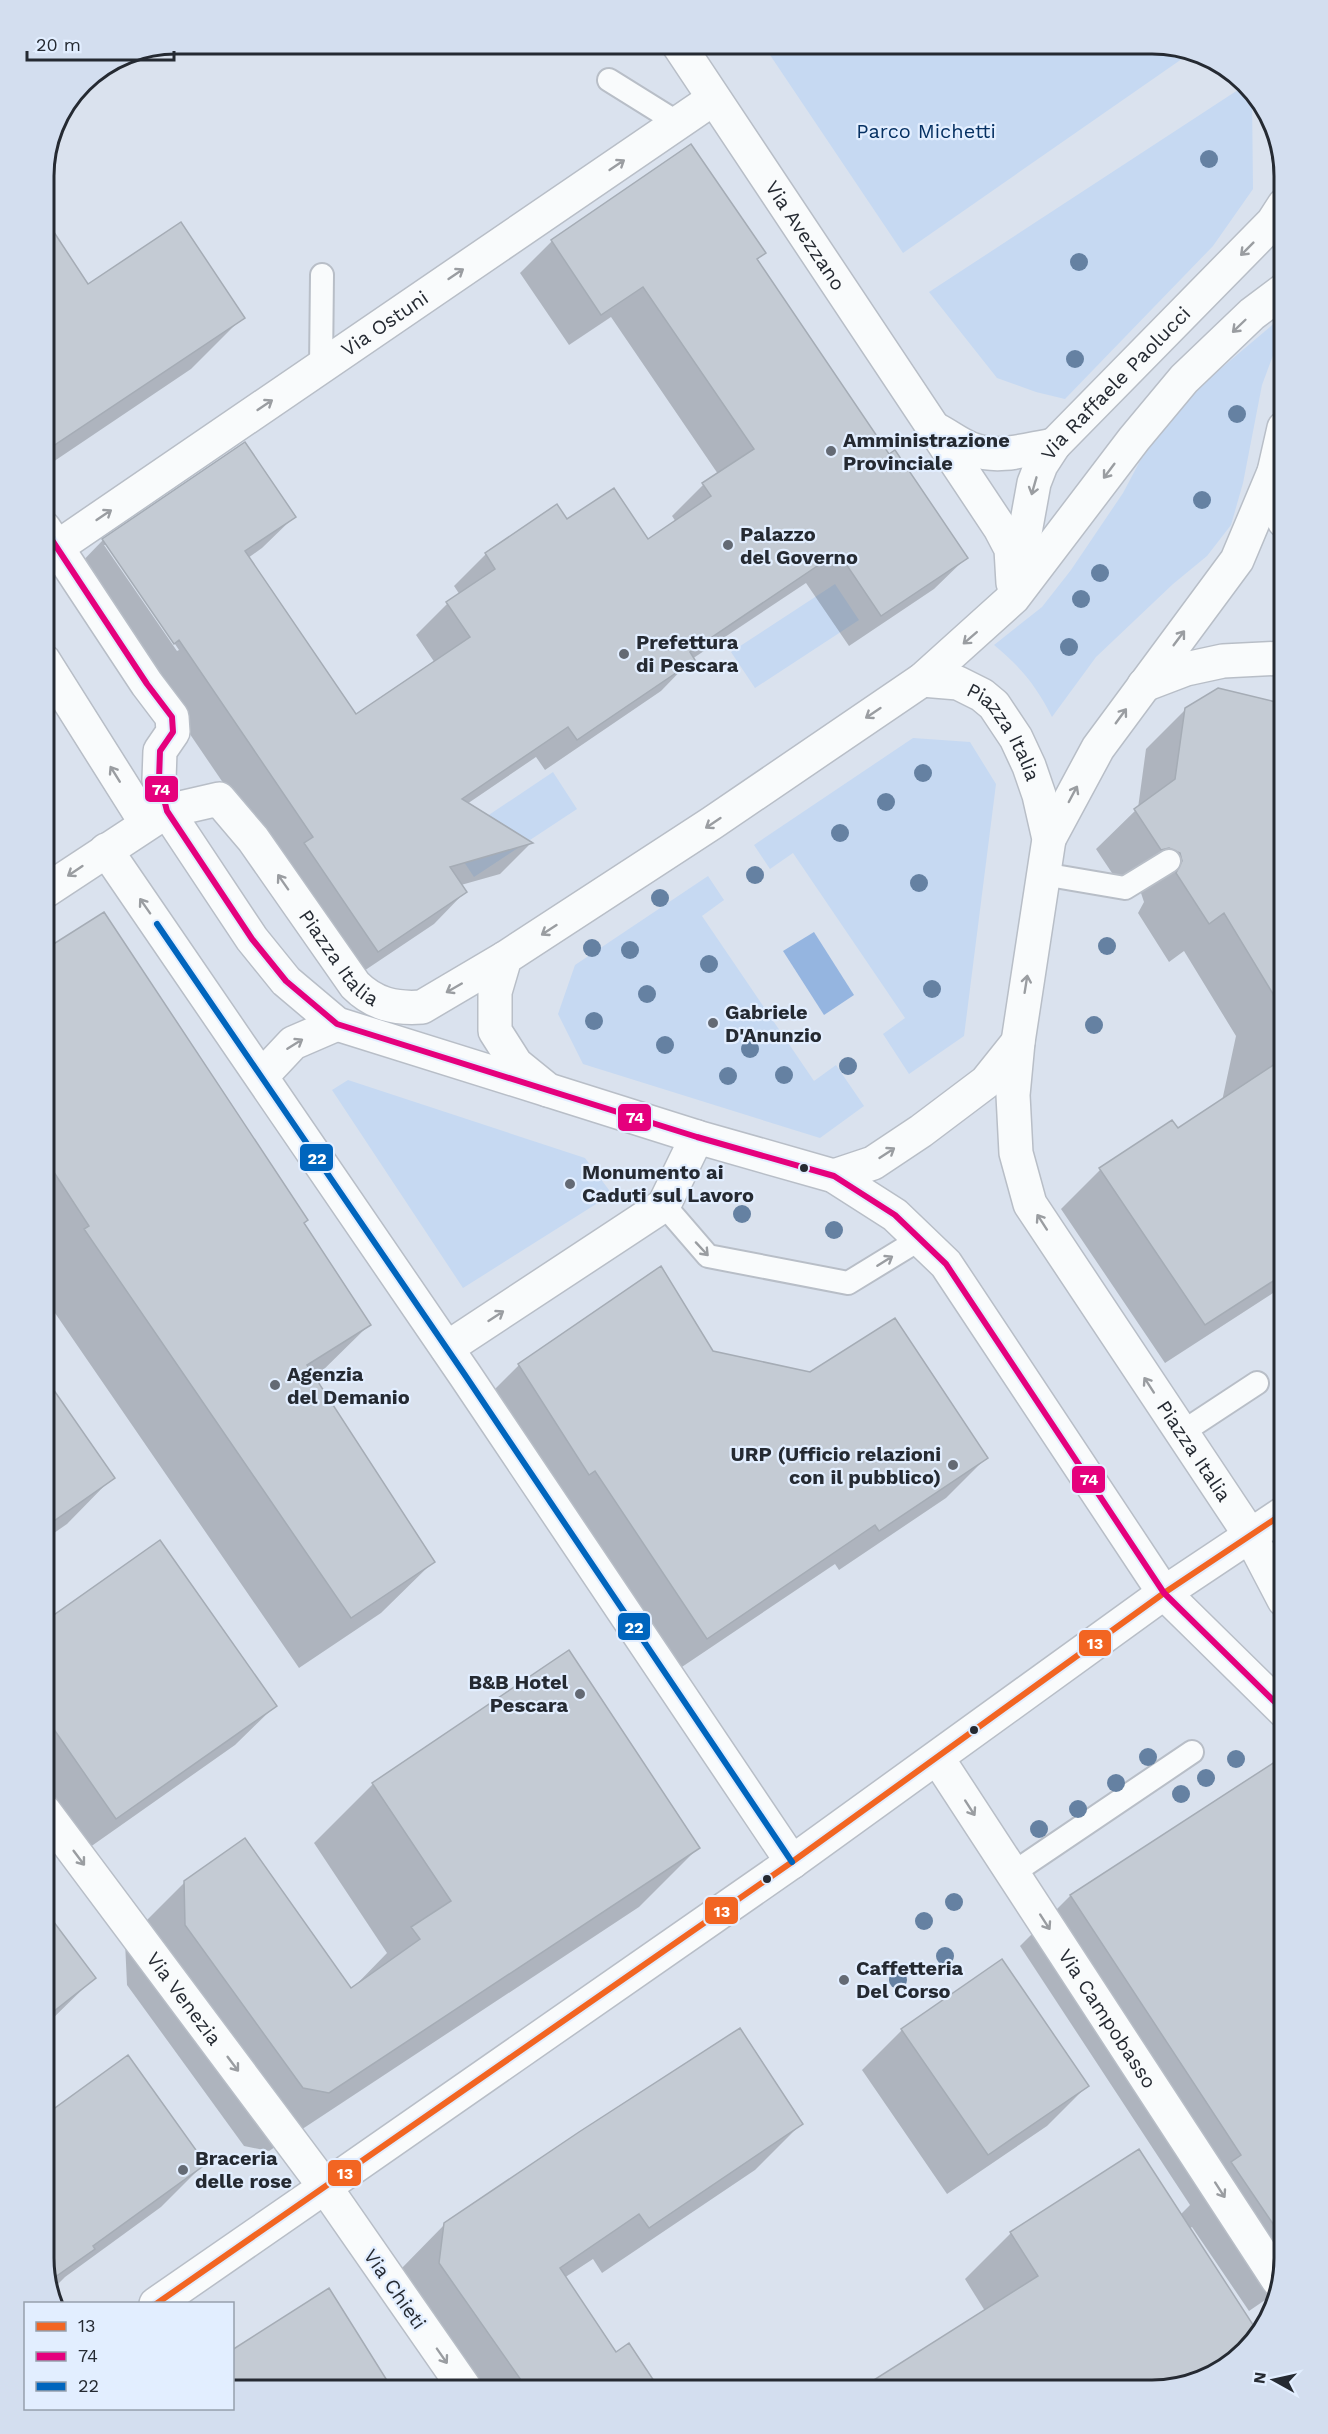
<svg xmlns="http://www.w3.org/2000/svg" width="1328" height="2434" viewBox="0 0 1328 2434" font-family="'Work Sans',sans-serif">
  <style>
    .green { fill: #c6d9f2 }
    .water { fill: #95b5e0 }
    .shadow { fill: #0003; fill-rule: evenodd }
    .building { fill: #c4cbd4; stroke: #a5acb5; stroke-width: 1.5 }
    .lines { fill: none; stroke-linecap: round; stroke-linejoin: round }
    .lane-casing { stroke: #b8bec7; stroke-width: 26 }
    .street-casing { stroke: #b8bec7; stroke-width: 36 }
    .secondary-casing { stroke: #b8bec7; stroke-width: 36 }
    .lane { stroke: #f9fbfc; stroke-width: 22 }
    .street { stroke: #f9fbfc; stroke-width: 33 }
    .secondary { stroke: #f9fbfc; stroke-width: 33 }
    .bus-1-casing { stroke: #e2eeff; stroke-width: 10 }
    .bus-2-casing { stroke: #e2eeff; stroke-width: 10 }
    .bus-3-casing { stroke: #e2eeff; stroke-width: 10 }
    .bus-1 { stroke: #f26522; stroke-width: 6 }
    .bus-2 { stroke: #e5007d; stroke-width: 6 }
    .bus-3 { stroke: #0065bd; stroke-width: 6 }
    .tree { fill: #6581a2 }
    .oneway { stroke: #9a9da1 }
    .poi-dot { fill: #646a74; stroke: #e2eeff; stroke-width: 2 }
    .bus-dot { fill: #252a32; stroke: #e2eeff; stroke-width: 2 }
    .labels { text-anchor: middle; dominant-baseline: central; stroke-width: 4.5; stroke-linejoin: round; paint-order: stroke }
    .park-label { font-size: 20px; fill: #063163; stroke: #e2eeff }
    .street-label { font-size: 20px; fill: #252a32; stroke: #e2eeff }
    .poi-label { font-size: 20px; font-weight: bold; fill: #252a32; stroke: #e2eeff; text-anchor: start }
    .rim { fill: none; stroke: #252a32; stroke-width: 3 }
    .line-badge { stroke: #e2eeff; stroke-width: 2 }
    .badge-label { font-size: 16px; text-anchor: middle; font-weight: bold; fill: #fff }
  </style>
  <rect width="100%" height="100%" fill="#dae2ee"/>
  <path class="green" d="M775 44H1161L1189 54 903 253 766 49Z
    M1244 86 1252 97 1253 189 1213 246 1065 399 1036 392 997 378 929 292Z
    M1284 315V333L1275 350 1262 385 1243 483 1231 525 1207 556 1173 584 1096 657 1052 717C1037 687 1020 666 994 645L1042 607 1071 570 1123 493 1140 461 1178 408 1212 376Z
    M835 584 859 620 755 688 731 652Z
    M913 738 970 742 996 784 964 1036 909 1074 883 1034 905 1018 793 853 770 869 754 845Z
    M553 772 577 809 474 877 450 841Z
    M708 876 724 900 702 916 814 1081 836 1065 864 1106 820 1138 583 1064 558 1014 575 965Z
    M348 1080 585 1158 612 1194 463 1288 332 1090Z"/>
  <path class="water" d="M814 932 854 995 824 1015 783 951Z"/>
  <path class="shadow" d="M691 146 764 253 756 261 889 456 966 558 934 589 849 646 806 583 692 659 661 691 545 770 536 757 467 804 531 843 500 874 461 885 465 892 434 924 346 983 281 868 147 671 72 572 103 540 294 517 262 548 248 558 355 716 435 663 416 635 447 604 460 595 454 586 486 554 557 506 567 521 648 541 676 522 672 516 703 485 718 474 611 317 569 345 520 273 552 241ZM104 545H108L179 650 177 651Z
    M44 219 88 287 243 317 191 369 44 468Z
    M1218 689 1284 706V1286L1165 1363 1061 1209 1100 1170 1178 1130 1222 1101 1236 1036 1184 951 1169 962 1138 913 1144 902 1141 893 1129 886 1122 888 1096 849 1138 808 1146 749 1186 709Z
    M54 945 302 1223 369 1325 314 1379 433 1562 381 1613 299 1668 44 1297V955Z
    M661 1268 712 1352 986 1458 946 1498 839 1570 835 1564 667 1677 479 1405 519 1365Z
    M44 1379 113 1477 67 1524 44 1540Z
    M160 1542 275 1706 235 1745 76 1857 44 1811V1624Z
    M568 1652 698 1848 639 1907 269 2151 244 2146 127 1985 125 1942 185 1882 351 1990 387 1953 314 1843 373 1784Z
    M1278 1762 1284 1771V2258L1274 2294 1249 2311 1192 2227 1189 2229 1258 2335 1203 2380 1152 2390H861L985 2311 965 2279 1011 2233 1180 2215 1190 2205 1020 1946 1070 1896Z
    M44 1912 94 1978 44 2027Z
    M902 2030 1087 2086 1047 2126 947 2194 862 2070Z
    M128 2057 204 2164 161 2207 65 2277 50 2292 44 2258V2118Z
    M801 2124 755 2170 602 2273 593 2259 564 2278 616 2354 628 2345 658 2390H450L399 2271 445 2224Z
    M328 2290 392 2390H232V2352Z"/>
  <path class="building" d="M691 144 766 253 757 259 889 454 895 450 968 558 881 616 838 552 690 652 695 660 577 740 568 727 462 799 533 843 450 867 467 892 378 952 304 843 313 837 179 640 174 644 102 539 245 442 296 517 245 551 356 714 470 637 446 602 495 569 485 553 557 504 567 519 614 488 648 539 711 496 702 483 754 449 643 287 601 315 551 240Z
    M44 217 88 284 181 222 245 318 44 452Z
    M1218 688 1284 704V1012L1224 913 1209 924 1176 873 1182 861 1180 853 1169 848 1161 850 1134 809 1175 779 1185 708Z
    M104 912 308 1220 304 1223 371 1325 307 1365 435 1562 351 1618 84 1229 89 1226 44 1157V950Z
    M1284 1058V1274L1205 1325 1099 1168 1172 1120 1178 1128Z
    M661 1266 713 1351 810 1372 895 1318 988 1458 879 1531 875 1525 707 1639 595 1471 589 1475 518 1364Z
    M44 1376 115 1478 44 1528Z
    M160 1540 277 1706 116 1819 44 1715V1622Z
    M569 1650 700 1848 329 2093 303 2088 185 1925 184 1881 245 1838 351 1988 420 1939 411 1927 451 1901 372 1783Z
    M1284 1756V2240L1231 2162 1241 2155 1070 1895Z
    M44 1909 96 1978 44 2019Z
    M1002 1959 1089 2086 988 2155 901 2029Z
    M740 2028 803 2124 649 2228 639 2214 560 2268 616 2352 629 2343 660 2390H528L439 2263 444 2223 579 2132Z
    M128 2055 206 2164 93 2246 95 2249 48 2282 44 2258V2116Z
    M1139 2149 1259 2334 1228 2360 1193 2382 1152 2391 858 2390 1038 2276 1010 2232Z
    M329 2288 393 2390H232V2350Z"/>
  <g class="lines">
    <defs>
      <path id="lane" d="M609 80 678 123
        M321 367 322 275
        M1043 874 1125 888 1169 861
        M664 1205 708 1256 848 1283 920 1239
        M1181 1433 1257 1383
        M1013 1873 1192 1752"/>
      <g id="street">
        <path id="s1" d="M678 44 1000 528 1011 549 1013 583"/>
        <path d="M937 430C949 436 961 446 974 450 1000 459 1028 449 1054 445"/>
        <path d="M44 528 147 684 172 717 173 732 160 751 159 780 167 811 252 939 286 981 337 1024 548 1090"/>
        <path id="s2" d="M56 548 713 99"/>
        <path d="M44 661 146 823"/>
        <path d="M106 850 465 1375 792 1862"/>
        <path id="s3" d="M44 892 167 811 219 799 253 839 355 985C374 1004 395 1009 422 1007L505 958"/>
        <path d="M262 1076 293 1043 337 1024"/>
        <path d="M447 1348 664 1205 697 1137"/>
        <path d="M1164 1593 1284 1711"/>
        <path id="s4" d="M938 1759 1278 2280"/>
        <path id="s5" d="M44 1811 325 2187 156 2304"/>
      </g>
      <g id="secondary">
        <path d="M1274 472 1284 521"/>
        <path id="s6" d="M1014 593 1034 483 1041 465 1054 445 1273 222 1284 205"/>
        <path id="s7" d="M922 680 958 683 982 695 994 705 1016 738 1029 766 1039 795 1049 839 1018 1042 1013 1095 1016 1153 1030 1204 1250 1535 1284 1600"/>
        <path d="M1144 685 1186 669 1223 661 1284 658"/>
        <path d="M1049 839 1098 748 1237 560 1274 472 1284 428"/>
        <path d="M834 1176 873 1163 921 1131 986 1082 1018 1042"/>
        <path d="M1164 1593 946 1264 920 1239 895 1215 834 1176 697 1137 548 1090 516 1064 495 1031V992L505 958 712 823 922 680 1013 598 1134 439 1184 379 1252 314 1284 290"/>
        <path d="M466 2390 325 2187 792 1862 1164 1593 1284 1513"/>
      </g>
    </defs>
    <use href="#lane" class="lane-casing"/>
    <use href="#street" class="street-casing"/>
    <use href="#secondary" class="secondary-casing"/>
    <use href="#lane" class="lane"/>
    <use href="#street" class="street"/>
    <use href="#secondary" class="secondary"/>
    <defs>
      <path id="bus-1" d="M156 2304 792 1862 1164 1593 1284 1513"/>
      <path id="bus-2" d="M44 528 147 684 172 717 173 732 160 751 159 780 167 811 252 939 286 981 337 1024 697 1137 834 1176 895 1215 946 1264 1164 1593 1284 1711"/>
      <path id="bus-3" d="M157 924 465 1375 792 1862"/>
    </defs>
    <use href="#bus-1" class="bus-1-casing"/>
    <use href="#bus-2" class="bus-2-casing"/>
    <use href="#bus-3" class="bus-3-casing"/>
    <use href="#bus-1" class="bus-1"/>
    <use href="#bus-2" class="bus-2"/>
    <use href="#bus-3" class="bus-3"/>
  </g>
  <g class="tree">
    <circle cx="1209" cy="159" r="9"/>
    <circle cx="1079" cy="262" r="9"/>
    <circle cx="1075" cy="359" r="9"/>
    <circle cx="1237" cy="414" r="9"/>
    <circle cx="1202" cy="500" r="9"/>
    <circle cx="1100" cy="573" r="9"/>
    <circle cx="1081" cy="599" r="9"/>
    <circle cx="1069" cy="647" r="9"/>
    <circle cx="923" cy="773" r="9"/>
    <circle cx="886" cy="802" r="9"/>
    <circle cx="840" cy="833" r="9"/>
    <circle cx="755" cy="875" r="9"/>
    <circle cx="919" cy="883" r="9"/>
    <circle cx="660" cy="898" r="9"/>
    <circle cx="1107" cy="946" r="9"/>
    <circle cx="592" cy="948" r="9"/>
    <circle cx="630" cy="950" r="9"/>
    <circle cx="709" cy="964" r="9"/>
    <circle cx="932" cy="989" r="9"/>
    <circle cx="647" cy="994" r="9"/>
    <circle cx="594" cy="1021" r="9"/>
    <circle cx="1094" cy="1025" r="9"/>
    <circle cx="665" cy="1045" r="9"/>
    <circle cx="750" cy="1049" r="9"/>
    <circle cx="848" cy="1066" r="9"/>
    <circle cx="784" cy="1075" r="9"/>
    <circle cx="728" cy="1076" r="9"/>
    <circle cx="742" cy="1214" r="9"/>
    <circle cx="834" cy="1230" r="9"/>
    <circle cx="1148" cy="1757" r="9"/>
    <circle cx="1236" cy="1759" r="9"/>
    <circle cx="1206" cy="1778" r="9"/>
    <circle cx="1116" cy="1783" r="9"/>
    <circle cx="1181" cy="1794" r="9"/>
    <circle cx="1078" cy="1809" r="9"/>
    <circle cx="1039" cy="1829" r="9"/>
    <circle cx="954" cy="1902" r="9"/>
    <circle cx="924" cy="1921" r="9"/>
    <circle cx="945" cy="1956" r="9"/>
    <circle cx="898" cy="1980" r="9"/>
  </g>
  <defs><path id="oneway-shaft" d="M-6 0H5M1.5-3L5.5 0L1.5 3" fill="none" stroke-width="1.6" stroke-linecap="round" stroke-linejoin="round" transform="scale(1.5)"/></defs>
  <g class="oneway">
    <use href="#oneway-shaft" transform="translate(617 165) rotate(-34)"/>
    <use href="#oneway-shaft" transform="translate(1247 249) rotate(135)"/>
    <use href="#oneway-shaft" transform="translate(456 274) rotate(-34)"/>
    <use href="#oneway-shaft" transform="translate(1239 326) rotate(136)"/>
    <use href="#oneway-shaft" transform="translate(265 405) rotate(-34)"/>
    <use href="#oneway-shaft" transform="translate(1109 471) rotate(127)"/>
    <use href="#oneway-shaft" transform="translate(1034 486) rotate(106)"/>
    <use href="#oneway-shaft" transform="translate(104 515) rotate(-34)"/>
    <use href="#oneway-shaft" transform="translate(970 638) rotate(139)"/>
    <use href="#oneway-shaft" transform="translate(1179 638) rotate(-53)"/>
    <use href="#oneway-shaft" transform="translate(873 713) rotate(146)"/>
    <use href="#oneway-shaft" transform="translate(1121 716) rotate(-54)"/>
    <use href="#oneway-shaft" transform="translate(115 774) rotate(-122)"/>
    <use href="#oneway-shaft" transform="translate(1073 794) rotate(-62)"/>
    <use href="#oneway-shaft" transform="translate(713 823) rotate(146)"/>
    <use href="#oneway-shaft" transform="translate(75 871) rotate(146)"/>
    <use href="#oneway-shaft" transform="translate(283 882) rotate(-125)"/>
    <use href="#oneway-shaft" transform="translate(145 906) rotate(-125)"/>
    <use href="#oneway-shaft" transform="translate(549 930) rotate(147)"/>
    <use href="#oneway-shaft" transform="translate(1026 984) rotate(-81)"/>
    <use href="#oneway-shaft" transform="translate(454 988) rotate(150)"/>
    <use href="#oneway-shaft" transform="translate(295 1044) rotate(-32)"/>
    <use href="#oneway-shaft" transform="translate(887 1153) rotate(-33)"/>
    <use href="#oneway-shaft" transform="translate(1042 1222) rotate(-123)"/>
    <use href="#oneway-shaft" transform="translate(702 1249) rotate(47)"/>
    <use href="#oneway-shaft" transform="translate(885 1261) rotate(-32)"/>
    <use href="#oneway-shaft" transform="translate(496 1316) rotate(-33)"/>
    <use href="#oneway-shaft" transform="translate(1149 1385) rotate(-123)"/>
    <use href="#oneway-shaft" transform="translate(970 1808) rotate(57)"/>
    <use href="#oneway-shaft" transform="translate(79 1858) rotate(53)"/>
    <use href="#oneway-shaft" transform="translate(1045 1922) rotate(57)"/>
    <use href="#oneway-shaft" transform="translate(233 2064) rotate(53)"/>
    <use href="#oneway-shaft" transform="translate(1220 2190) rotate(57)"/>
    <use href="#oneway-shaft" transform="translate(442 2356) rotate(55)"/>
  </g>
  <g class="poi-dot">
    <circle cx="831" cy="451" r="6"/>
    <circle cx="728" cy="545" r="6"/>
    <circle cx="624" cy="654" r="6"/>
    <circle cx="713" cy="1023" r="6"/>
    <circle cx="570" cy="1184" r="6"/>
    <circle cx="275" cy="1385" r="6"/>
    <circle cx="953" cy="1465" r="6"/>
    <circle cx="580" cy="1694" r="6"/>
    <circle cx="844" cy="1980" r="6"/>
    <circle cx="183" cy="2170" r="6"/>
  </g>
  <g class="bus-dot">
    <circle cx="804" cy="1168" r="5"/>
    <circle cx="974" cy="1730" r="5"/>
    <circle cx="767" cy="1879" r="5"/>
  </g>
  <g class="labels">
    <g class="park-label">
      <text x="926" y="131">Parco Michetti</text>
    </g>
    <g class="street-label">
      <text stroke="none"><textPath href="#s1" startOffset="230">Via Avezzano</textPath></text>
      <text stroke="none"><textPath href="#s2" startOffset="398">Via Ostuni</textPath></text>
      <text stroke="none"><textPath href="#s6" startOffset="242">Via Raffaele Paolucci</textPath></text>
      <text stroke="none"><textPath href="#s7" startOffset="106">Piazza Italia</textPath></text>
      <text stroke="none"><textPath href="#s3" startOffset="400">Piazza Italia</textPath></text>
      <text stroke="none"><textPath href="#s7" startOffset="891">Piazza Italia</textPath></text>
      <text stroke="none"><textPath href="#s5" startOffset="234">Via Venezia</textPath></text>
      <text stroke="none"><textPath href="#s4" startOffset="310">Via Campobasso</textPath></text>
      <text transform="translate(395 2289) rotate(55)">Via Chieti</text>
    </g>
    <g class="poi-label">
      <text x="843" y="440">Amministrazione<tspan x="843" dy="23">Provinciale</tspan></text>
      <text x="740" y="534">Palazzo<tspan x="740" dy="23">del Governo</tspan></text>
      <text x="636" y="642">Prefettura<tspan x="636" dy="23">di Pescara</tspan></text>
      <text x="725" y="1012">Gabriele<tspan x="725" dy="23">D'Anunzio</tspan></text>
      <text x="582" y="1172">Monumento ai<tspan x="582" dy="23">Caduti sul Lavoro</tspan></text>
      <text x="287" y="1374">Agenzia<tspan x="287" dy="23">del Demanio</tspan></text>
      <text x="941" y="1454" text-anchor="end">URP (Ufficio relazioni<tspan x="941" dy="23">con il pubblico)</tspan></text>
      <text x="568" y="1682" text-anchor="end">B&amp;B Hotel<tspan x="568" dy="23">Pescara</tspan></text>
      <text x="856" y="1968">Caffetteria<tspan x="856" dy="23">Del Corso</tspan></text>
      <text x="195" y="2158">Braceria<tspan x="195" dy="23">delle rose</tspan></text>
    </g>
  </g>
  <path d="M0 0H1328V2434H0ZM176 54H1152A122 122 0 0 1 1274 176V2258A122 122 0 0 1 1152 2380H176A122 122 0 0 1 54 2258V176A122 122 0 0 1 176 54Z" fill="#d3deef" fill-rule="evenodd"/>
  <path class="rim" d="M176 54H1152A122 122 0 0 1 1274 176V2258A122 122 0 0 1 1152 2380H176A122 122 0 0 1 54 2258V176A122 122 0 0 1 176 54Z"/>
  <g class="line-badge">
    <rect x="144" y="775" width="35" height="28" rx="6" fill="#e5007d"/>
    <rect x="617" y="1103" width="35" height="29" rx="6" fill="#e5007d"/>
    <rect x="299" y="1143" width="35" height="29" rx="6" fill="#0065bd"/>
    <rect x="1071" y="1465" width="35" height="29" rx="6" fill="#e5007d"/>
    <rect x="617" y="1612" width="34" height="29" rx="6" fill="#0065bd"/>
    <rect x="1078" y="1629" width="34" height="28" rx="6" fill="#f26522"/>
    <rect x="704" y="1896" width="35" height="29" rx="6" fill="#f26522"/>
    <rect x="327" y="2159" width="35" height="28" rx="6" fill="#f26522"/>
  </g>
  <g class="badge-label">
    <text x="161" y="795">74</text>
    <text x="635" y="1123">74</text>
    <text x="317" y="1164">22</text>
    <text x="1089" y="1485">74</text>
    <text x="634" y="1633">22</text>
    <text x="1095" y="1649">13</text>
    <text x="722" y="1917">13</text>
    <text x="345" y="2179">13</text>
  </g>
  <rect x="24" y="2302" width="210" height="108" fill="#e2eeff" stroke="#96a0ad" stroke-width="1.5"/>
  <rect x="36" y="2322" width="30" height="9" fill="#f26522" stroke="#96a0ad" stroke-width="1.5"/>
  <text x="78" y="2332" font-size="18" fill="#252a32">13</text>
  <rect x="36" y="2352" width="30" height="9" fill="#e5007d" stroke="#96a0ad" stroke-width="1.5"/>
  <text x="78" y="2362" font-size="18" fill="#252a32">74</text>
  <rect x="36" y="2382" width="30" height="9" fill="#0065bd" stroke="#96a0ad" stroke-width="1.5"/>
  <text x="78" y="2392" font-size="18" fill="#252a32">22</text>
  <g transform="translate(1274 2380) rotate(278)" stroke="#e2eeff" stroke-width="4.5" paint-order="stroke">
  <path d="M0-4.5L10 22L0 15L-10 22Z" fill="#252a32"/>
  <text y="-9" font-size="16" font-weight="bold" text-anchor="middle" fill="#252a32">N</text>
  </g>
  <path d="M27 51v9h147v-9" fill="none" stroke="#252a32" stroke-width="3"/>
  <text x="36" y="51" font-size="18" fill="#252a32" stroke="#e2eeff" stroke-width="4.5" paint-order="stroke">20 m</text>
</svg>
